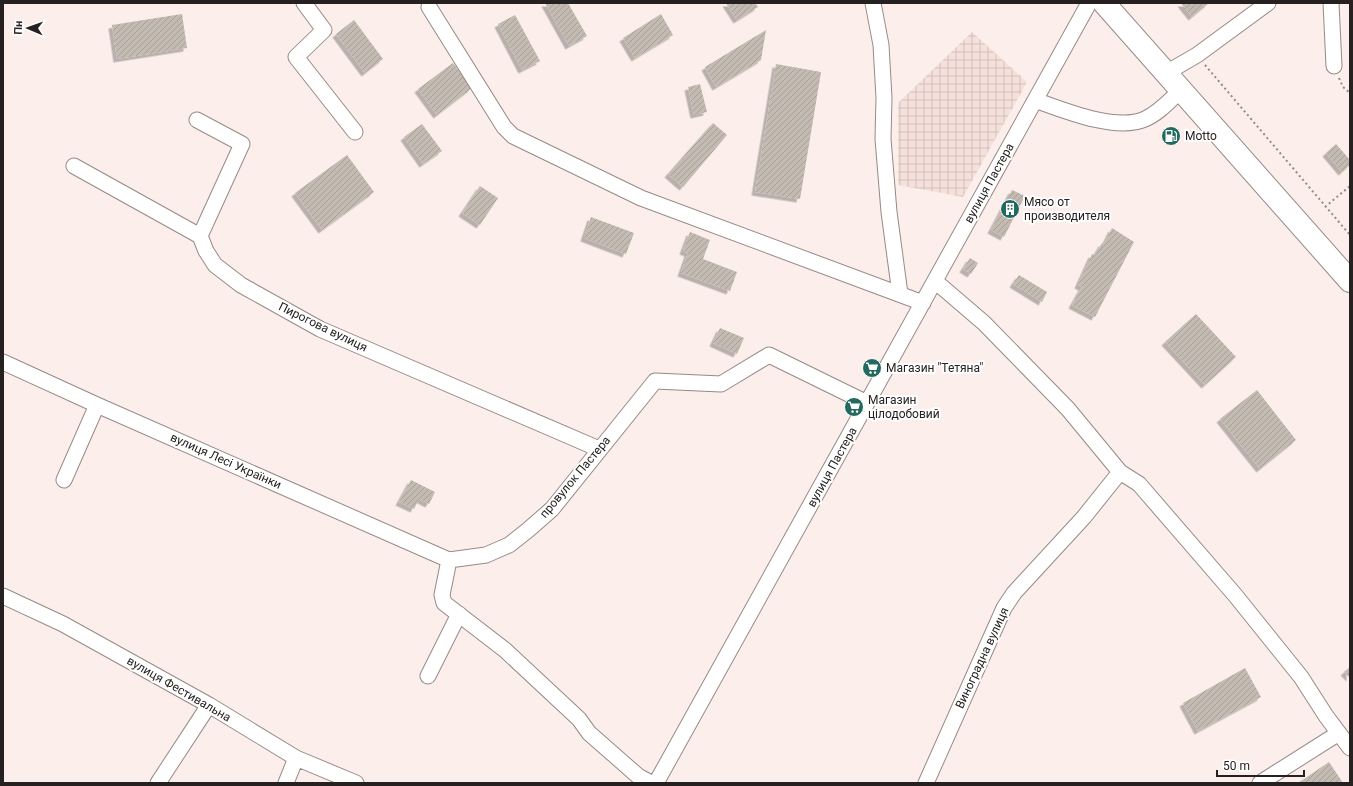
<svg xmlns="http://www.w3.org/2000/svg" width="1353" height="786" viewBox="0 0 1353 786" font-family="Roboto,sans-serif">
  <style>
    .industrial { fill: url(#industrial-grid) }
    .building { fill: url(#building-hatch); filter: url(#shadow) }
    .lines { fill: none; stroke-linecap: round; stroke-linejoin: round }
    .minor-casing { stroke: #968a87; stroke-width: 17 }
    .highway-casing { stroke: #968a87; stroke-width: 24 }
    .path { stroke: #938a87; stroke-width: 2; stroke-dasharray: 2 3; stroke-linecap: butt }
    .minor { stroke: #fff; stroke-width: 15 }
    .highway { stroke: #fff; stroke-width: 22 }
    .labels { text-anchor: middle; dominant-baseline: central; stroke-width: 4; stroke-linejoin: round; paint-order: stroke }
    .poi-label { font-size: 12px; fill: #262120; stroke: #fff; text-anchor: start }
    .street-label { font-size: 12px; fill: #262120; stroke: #fff }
  </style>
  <defs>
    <pattern id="industrial-grid" width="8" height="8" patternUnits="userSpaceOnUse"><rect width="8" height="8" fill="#f6e0db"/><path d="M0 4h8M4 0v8" fill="none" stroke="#d3c0bc"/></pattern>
    <pattern id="building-hatch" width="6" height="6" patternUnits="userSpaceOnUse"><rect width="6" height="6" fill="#c3bab2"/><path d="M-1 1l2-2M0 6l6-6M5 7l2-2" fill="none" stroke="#a7a099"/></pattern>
    <filter id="shadow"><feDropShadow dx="-3.5" dy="3.5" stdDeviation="0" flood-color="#0004"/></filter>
  </defs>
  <rect width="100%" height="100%" fill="#fcefeb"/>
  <path class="industrial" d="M972 32 1027 82 963 197 898 185V103Z"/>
  <path class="building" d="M545 3H568L587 36 569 46Z
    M726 3H755L758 7 737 20Z
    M1181 3H1209L1192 17Z
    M182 14 187 48 117 59 112 25Z
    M661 14 673 35 635 58 623 38Z
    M515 15 540 61 522 70 498 24Z
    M354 20 383 59 365 73 336 34Z
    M766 30 761 60 716 87 705 67Z
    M453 63 472 88 437 115 418 89Z
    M776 64 821 72 800 199 755 192Z
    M700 84 707 112 694 115 688 87Z
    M713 123 727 135 683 187 668 174Z
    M422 124 442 151 423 164 404 137Z
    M1336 144 1350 160V165L1342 172 1326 153Z
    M347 155 374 192 322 230 295 193Z
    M480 186 498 198 480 225 462 213Z
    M1012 190 1025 196 1004 237 991 230Z
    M591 217 634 233 626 254 584 238Z
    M1112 228 1134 242 1095 317 1072 305 1082 287 1078 285 1092 254 1095 255 1102 243 1104 244Z
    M690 232 710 240 703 259 737 272 730 291 681 273 688 253 683 251Z
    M970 258 978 263 971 274 963 269Z
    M1019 275 1047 292 1042 302 1013 284Z
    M1196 314 1236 357 1205 385 1165 342Z
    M720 328 744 338 737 354 713 343Z
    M1257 390 1296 440 1260 469 1220 419Z
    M411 480 435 492 429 504 419 499 414 509 399 502Z
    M1350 667V678L1344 672Z
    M1245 668 1261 697 1198 731 1183 703Z
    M1329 762 1343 783H1298Z"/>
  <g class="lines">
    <defs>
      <path id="minor" d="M304 3 324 30 296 57 355 132
        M873 3 881 45 884 98 883 139 889 212 900 294
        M1331 3 1334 66
        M429 7 504 127 513 136 641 198 923 303
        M1166 73 1197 55 1268 3
        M1035 100C1063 110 1116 132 1145 119 1159 113 1170 100 1181 90
        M197 120 242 144 200 236
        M74 166 200 236 206 251 215 265 241 285 320 329 599 449
        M935 281 984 323 1068 409 1120 472 1139 484 1235 595 1301 677 1326 716 1350 748
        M3 362 97 405 449 560
        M64 480 97 405
        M3 596 63 624 209 705 296 758 356 783
        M428 676 459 614
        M158 783 209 705
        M286 783 296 758
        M651 783 638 776 589 733 579 719 505 650 444 603 442 595 449 560 486 555 509 545 528 530 552 509 655 381 721 384 769 355 867 403
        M656 783 1089 3
        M926 783 1004 608 1014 593 1084 517 1120 472
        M1260 783 1339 733"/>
      <path id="highway" d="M1104 3 1350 281"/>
    </defs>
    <use href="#minor" class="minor-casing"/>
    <use href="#highway" class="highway-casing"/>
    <path class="path" d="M1205 65 1350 235
      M1339 78 1343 87 1350 93
      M1325 207 1350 186"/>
    <use href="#minor" class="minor"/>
    <use href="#highway" class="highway"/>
  </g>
  <defs>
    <symbol id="fuel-disc" viewBox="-11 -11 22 22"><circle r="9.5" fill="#22695f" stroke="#fff"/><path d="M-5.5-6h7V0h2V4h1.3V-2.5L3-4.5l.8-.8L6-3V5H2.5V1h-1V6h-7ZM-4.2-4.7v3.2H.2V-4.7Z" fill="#fff"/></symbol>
    <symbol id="building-disc" viewBox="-11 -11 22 22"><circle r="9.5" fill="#22695f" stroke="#fff"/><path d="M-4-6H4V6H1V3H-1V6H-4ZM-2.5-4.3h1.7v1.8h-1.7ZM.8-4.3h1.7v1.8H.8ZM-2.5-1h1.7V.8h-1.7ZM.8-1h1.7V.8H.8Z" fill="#fff"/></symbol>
    <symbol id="supermarket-disc" viewBox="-11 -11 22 22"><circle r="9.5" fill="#22695f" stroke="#fff"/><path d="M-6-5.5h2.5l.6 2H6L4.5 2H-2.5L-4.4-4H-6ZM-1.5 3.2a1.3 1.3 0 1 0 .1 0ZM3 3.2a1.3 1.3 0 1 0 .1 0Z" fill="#fff"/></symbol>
  </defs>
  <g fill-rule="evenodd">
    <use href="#fuel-disc" x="1160" y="125" width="22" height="22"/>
    <use href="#building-disc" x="999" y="198" width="22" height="22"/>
    <use href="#supermarket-disc" x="861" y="357" width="22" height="22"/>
    <use href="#supermarket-disc" x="843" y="396" width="22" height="22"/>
  </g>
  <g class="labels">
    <g class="poi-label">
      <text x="1185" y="136">Motto</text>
      <text x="1024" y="202">Мясо от<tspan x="1024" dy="14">производителя</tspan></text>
      <text x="886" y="368">Магазин "Тетяна"</text>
      <text x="868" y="400">Магазин<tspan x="868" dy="14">цілодобовий</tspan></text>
    </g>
    <g class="street-label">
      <text transform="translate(989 183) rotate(-61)">вулиця Пастера</text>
      <text transform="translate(323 327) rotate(26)">Пирогова вулиця</text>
      <text transform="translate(226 461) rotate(24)">вулиця Лесі Українки</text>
      <text transform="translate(832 467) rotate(-61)">вулиця Пастера</text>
      <text transform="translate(575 477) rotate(-50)">провулок Пастера</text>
      <text transform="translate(982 658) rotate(-65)">Виноградна вулиця</text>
      <text transform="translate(179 689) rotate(30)">вулиця Фестивальна</text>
    </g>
  </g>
  <rect width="1353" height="786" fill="none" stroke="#262120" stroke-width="8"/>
  <g transform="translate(28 28) rotate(272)" stroke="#ffffff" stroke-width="3" paint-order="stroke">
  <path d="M0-3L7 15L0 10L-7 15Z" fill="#262120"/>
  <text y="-6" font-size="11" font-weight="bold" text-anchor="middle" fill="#262120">Пн</text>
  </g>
  <path d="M1217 770v6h87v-6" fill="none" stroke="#262120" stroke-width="2"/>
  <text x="1223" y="770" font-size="12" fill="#262120" stroke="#ffffff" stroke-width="3" paint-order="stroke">50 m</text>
</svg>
